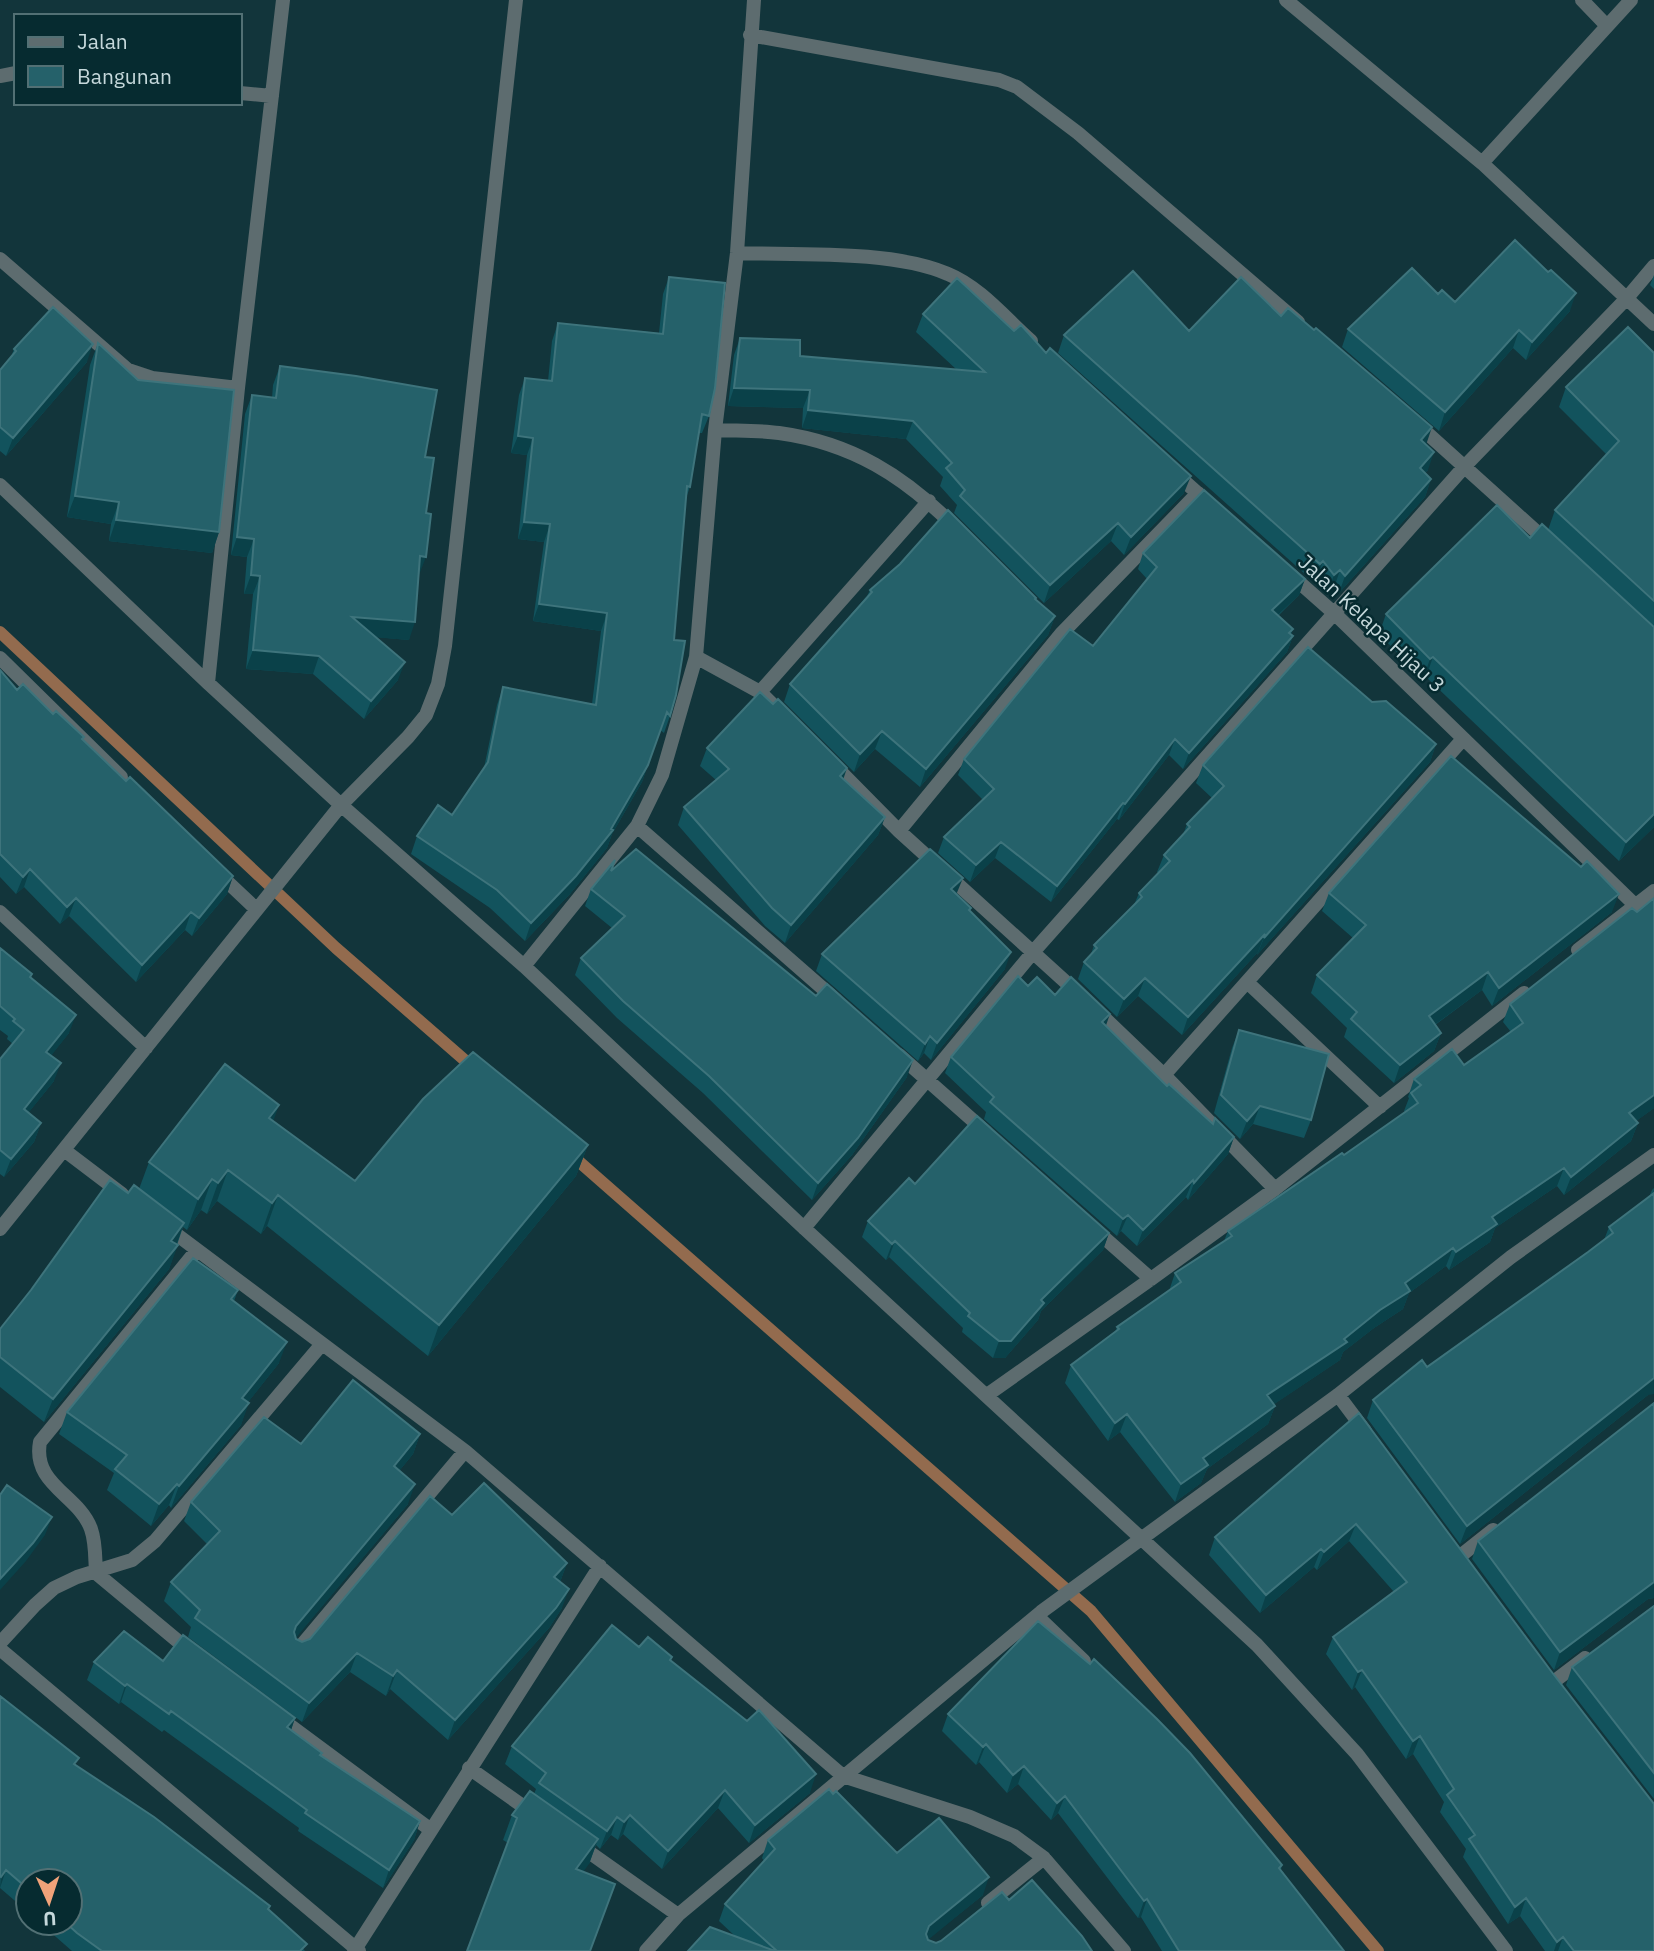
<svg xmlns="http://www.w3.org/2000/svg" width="1654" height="1951" viewBox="0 0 1654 1951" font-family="'IBM Plex Sans',sans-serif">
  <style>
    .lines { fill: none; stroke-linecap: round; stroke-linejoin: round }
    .stream { stroke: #936b4e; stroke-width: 12 }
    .street { stroke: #5d6c6f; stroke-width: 14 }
    .wall { fill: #12535d }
    .shaded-wall { fill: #0a4149 }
    .building { fill: #25616a; stroke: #3e747c; stroke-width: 2 }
    .labels { text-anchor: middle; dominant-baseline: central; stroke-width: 5; stroke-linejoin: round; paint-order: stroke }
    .street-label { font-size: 21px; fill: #c5d8db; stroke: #062b30 }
  </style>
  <rect width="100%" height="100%" fill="#12353b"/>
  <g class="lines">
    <path class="stream" d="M0 632 336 948 476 1070
      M568 1152 1091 1611 1378 1951"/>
    <path class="street" d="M1286 0 1482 163 1654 324
      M1582 0 1607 26
      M750 35 999 80 1017 87 1078 133 1298 322
      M0 76 16 73
      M240 93 272 96
      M1482 163 1631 0
      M737 253C798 255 893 250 948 274 980 287 1006 319 1031 341
      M0 259 128 370 152 378 238 388
      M1417 424 1550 544
      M715 430C736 431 758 430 779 433 852 443 904 476 955 527
      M1175 473 1212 506
      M0 485 208 683 341 805 524 966 804 1228 1257 1645 1357 1754 1506 1951
      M1291 575 1335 614 1635 905
      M696 657 760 692 773 705
      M0 658 121 777
      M208 683 238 388 283 0
      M760 692 929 501
      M832 763 899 831 1080 995
      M637 826 836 1000
      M899 831 1061 634 1198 493
      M218 873 256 909
      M0 912 146 1048
      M1578 950 1654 891
      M524 966 637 826 662 775 696 657 715 430 737 253 754 0
      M1247 982 1380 1107
      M1095 1009 1164 1075 1275 1189
      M899 1055 986 1132
      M1164 1075 1463 739
      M64 1150 122 1194
      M164 1225 465 1451 843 1776 970 1817 1014 1836 1044 1858 1124 1951
      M1092 1227 1151 1279
      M804 1228 1034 951 1465 466 1627 298 1654 266
      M0 1229 341 805 408 737 426 715 438 684 445 646 516 0
      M987 1395 1151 1279 1275 1189 1524 993
      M1338 1395 1365 1431
      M1459 1557 1493 1530
      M1037 1616 1084 1661
      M0 1643 35 1605 54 1588 77 1577 132 1560 155 1541 322 1344
      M0 1649 359 1951
      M191 1652 96 1573C95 1559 96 1543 91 1529 79 1495 32 1485 40 1442L197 1250
      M296 1652 465 1451
      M1552 1683 1585 1658
      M277 1716 431 1830
      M469 1768 534 1814
      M579 1845 678 1915
      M988 1903 1044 1858
      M354 1951 600 1566
      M646 1951 678 1915 1041 1612 1338 1395 1511 1257 1654 1155"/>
  </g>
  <path class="wall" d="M1654 275V289L1650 285Z
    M669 277 709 416 702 433H699L690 487 686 498 674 640 670 716 664 733 660 730 642 782 612 834 607 848 570 894 525 941 490 908 411 854 417 836 452 815 484 768 497 705 503 687 592 704 601 631 533 621 544 542 518 539 527 455 511 453 519 395 525 378 548 381 552 341 558 323 659 333 663 294Z
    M1438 294 1455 302 1570 311 1526 360 1513 348 1439 431 1342 347 1348 329Z
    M923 314 1014 331 1046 353 1184 493 1124 555 1111 541 1044 603 954 513 957 505 940 486 943 477 906 439 802 428 803 408 728 406 734 355 740 338 800 356 957 370 916 332Z
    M1281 316 1314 330 1426 444 1428 470 1425 473 1431 479 1425 497 1339 593 1334 588 1327 593 1317 579 1314 582 1058 353 1064 335 1189 331Z
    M98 343 138 380 219 532 212 553 109 541 111 524 67 517 90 365Z
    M14 349 87 362 6 456 0 451V370L11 357Z
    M1654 353V627L1548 530 1555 510 1607 455 1559 407 1566 387Z
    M280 366 425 457 426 513 419 575 409 640 376 637 398 680 364 719 313 674 246 669 253 594H244L247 557 231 555 245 414 252 395 272 398 273 385Z
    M1530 538 1654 827 1619 861 1426 677 1423 679 1379 634 1386 614Z
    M1143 553 1305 579 1299 595 1278 616 1293 629 1291 634 1293 636 1287 652 1183 769 1169 755 1119 820 1117 819 1051 902 995 858 970 882 938 853 944 837 983 800 958 775 964 759 1093 646 1147 579 1138 569Z
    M870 590 1035 600 1055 616 1048 635 920 787 875 749 854 772 784 702 790 684 867 596Z
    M0 670 17 690 53 714 83 740 126 781 233 876 227 894 192 936 185 930 136 982 69 916 60 924 24 887 16 894 0 877Z
    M1372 702 1436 744 1430 762 1257 955 1258 952 1182 1035 1138 996 1117 1017 1078 979 1084 962 1091 954 1094 945 1134 905 1139 893 1158 873 1157 872 1164 855 1183 835 1187 824 1212 798 1196 783 1203 765Z
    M707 748 843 780 885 817 878 835 785 943 765 926 678 825 684 807 716 780 700 766Z
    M1581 867 1612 912 1492 1006 1482 990 1435 1025 1441 1033 1434 1051 1394 1083 1344 1037 1347 1028 1311 993 1317 975 1353 938 1322 911 1329 893Z
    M611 871 907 1077 852 1155 812 1200 703 1093 617 1018 575 975 581 958 612 928 585 906 591 889Z
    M957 894 971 908 970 911 1005 969 931 1060 924 1053 918 1061 816 971 822 954Z
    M1654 898V1108L1636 1121 1638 1123 1631 1141 1564 1195 1557 1186 1495 1228 1490 1242 1449 1270 1446 1266 1409 1293 1403 1309 1374 1328 1343 1352 1340 1360 1274 1404 1275 1406 1268 1424 1207 1469 1201 1483 1175 1502 1120 1432 1108 1441 1065 1383 1071 1365 1115 1332 1117 1327 1169 1291 1175 1273 1224 1241 1228 1231 1344 1155 1405 1112 1404 1111 1409 1098 1408 1097 1414 1079 1464 1065 1511 1032 1503 1022 1510 1004 1637 912Z
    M0 948 32 974 31 978 69 1033 51 1055 54 1081 28 1113 41 1123 34 1142 4 1177 0 1174V1059L13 1044 7 1039 8 1036 0 1030Z
    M1028 986 1055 995 1105 1026 1167 1086 1213 1123 1234 1137 1228 1154 1188 1200 1186 1197 1137 1246 1121 1231 1117 1236 984 1119 986 1112 945 1073 951 1057Z
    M1239 1030 1311 1120 1304 1138 1253 1124 1240 1139 1214 1113 1232 1048Z
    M273 1121 355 1181 588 1145 576 1176 428 1356 267 1226 261 1234 217 1201 207 1214 201 1210 187 1230 183 1227 169 1269 44 1422 0 1387V1329L128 1193 139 1189 149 1162Z
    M915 1184 1109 1233 1103 1250 1041 1311 1038 1320 1005 1358H993L962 1332 963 1328 889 1257 886 1260 862 1237 868 1221Z
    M1654 1188 1648 1395 1460 1544 1367 1418 1373 1400 1427 1367 1604 1240 1609 1227 1649 1197 1652 1190Z
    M238 1290 234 1301 279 1363 248 1402 241 1425 171 1508 169 1505 151 1526 107 1490 114 1473 59 1434 67 1412Z
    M1654 1403V1598L1648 1599 1554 1670 1472 1559 1478 1541Z
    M1359 1413 1654 1951H1545L1520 1916 1508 1924 1463 1857 1466 1849 1440 1812 1444 1802 1413 1754 1406 1759 1355 1687 1352 1690 1326 1654 1333 1637 1394 1592 1349 1541 1317 1570 1314 1567 1260 1613 1209 1555 1215 1537Z
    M420 1434 413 1454 399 1471 408 1504 296 1637V1639L302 1642 310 1639 452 1515 567 1563 560 1582 562 1608 549 1628 448 1740 390 1689 386 1696 350 1672 302 1722 188 1637 191 1627 164 1601 171 1582 207 1544 184 1521 191 1502 301 1444Z
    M1654 1606V1799L1566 1685 1572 1667Z
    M639 1647 672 1657 671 1661 810 1793 749 1843 718 1808 662 1869 623 1834 618 1840 611 1835 600 1849 596 1845 589 1864 508 1843 503 1840 512 1815 534 1794 536 1789 505 1764 512 1746Z
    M163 1661 295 1718 291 1730 322 1753 321 1756 420 1821 414 1840 383 1888 298 1831 299 1828 164 1730 162 1732 121 1702 119 1704 87 1680 94 1662Z
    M0 1696 76 1765 269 1909 305 1951H72L40 1923H70L28 1881V1912L0 1888Z
    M948 1714 1282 1865 1281 1870 1344 1951H1162L1141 1917 1138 1918 1058 1813 1051 1820 1018 1784 1007 1793 979 1762 976 1765 942 1731Z
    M768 1840 897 1853 983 1895 928 1939 936 1943 941 1941 1009 1900 1092 1951H688L736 1937 719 1921 725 1904 764 1861 762 1858Z"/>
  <path class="shaded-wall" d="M1576 293 1570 311 1526 360 1532 342Z
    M1519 330 1513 348 1439 431 1445 412Z
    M93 344 87 362 6 456 13 438Z
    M734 388 810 390 803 408 728 406Z
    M808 410 913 421 906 439 802 428Z
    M1432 427 1426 445 1421 440Z
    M518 436 533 438 527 455 511 453Z
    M1434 452 1428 470 1413 486 1420 468Z
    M1191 476 1184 493 1124 555 1131 537Z
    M1431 479 1425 497 1339 593 1345 576Z
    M75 496 119 502 111 524 67 517Z
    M116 520 219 532 212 553 109 541Z
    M524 522 550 524 544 542 518 539Z
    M1118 523 1111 541 1044 603 1050 585Z
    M237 537 254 539 247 557 231 555Z
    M420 556 426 557 419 575H413Z
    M1323 561 1317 579 1314 582 1320 564Z
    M1340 570 1334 588 1327 593 1334 575Z
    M251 575 260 576 253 594H244Z
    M1305 579 1299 595 1266 626 1272 610Z
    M539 604 607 613 601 631 533 621Z
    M1055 616 1048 635 920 787 926 769Z
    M352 617 415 622 409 640 346 635Z
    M1293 629 1289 640 1293 636 1287 652 1183 769 1189 753Z
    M253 650 319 656 313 674 246 669Z
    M1433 657 1426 677 1423 679 1430 659Z
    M405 662 398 680 364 719 371 701Z
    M882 731 875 749 854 772 860 754Z
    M1175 739 1169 755 1119 820 1125 804Z
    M1436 744 1430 762 1257 955 1264 938Z
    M648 765 642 782 612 834 607 848 570 894 525 941 531 923 611 829Z
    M847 768 841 786 840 776Z
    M1123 803 1117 819 1051 902 1057 886Z
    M1654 814V827L1619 861 1626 842Z
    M885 817 878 835 785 943 791 925Z
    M1001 842 995 858 970 882 976 865Z
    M30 869 24 887 16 894 23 877Z
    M233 876 227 894 192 936 199 918Z
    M963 878 956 895 951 889Z
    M1619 894 1612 912 1492 1006 1499 988Z
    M76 898 69 916 60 924 67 907Z
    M191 912 185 930 136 982 142 965Z
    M1265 934 1258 952 1182 1035 1188 1017Z
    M1011 952 1005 969 931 1060 937 1043Z
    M1488 972 1482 990 1422 1034 1429 1016Z
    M1145 978 1138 996 1117 1017 1124 999Z
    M1110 1014 1104 1031 1102 1022Z
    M76 1015 69 1033 40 1070 46 1052Z
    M1441 1033 1434 1051 1394 1083 1400 1065Z
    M930 1036 924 1053 918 1061 925 1044Z
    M913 1060 907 1077 852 1155 812 1200 818 1183Z
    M61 1063 54 1081 17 1127 24 1109Z
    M1654 1095V1108L1623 1131 1629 1113Z
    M279 1105 268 1136 269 1118Z
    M1260 1106 1253 1124 1240 1139 1247 1121Z
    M41 1123 34 1142 4 1177 11 1159Z
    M1638 1123 1631 1141 1564 1195 1571 1177Z
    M1234 1137 1228 1154 1188 1200 1194 1183Z
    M588 1145 576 1176 428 1356 439 1325Z
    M1564 1168 1557 1186 1495 1228 1490 1242 1449 1270 1456 1252 1492 1217Z
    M228 1170 217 1201 207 1214 218 1183Z
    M212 1179 201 1210 187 1230 198 1199Z
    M1193 1180 1186 1197 1137 1246 1143 1230Z
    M278 1195 267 1226 261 1234 272 1203Z
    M1128 1215 1121 1231 1117 1236 1123 1219Z
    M184 1223 176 1246 178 1245 169 1269 44 1422 53 1399Z
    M1109 1233 1103 1250 1041 1311 1038 1320 1005 1358H993L999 1341Z
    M895 1241 889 1257 886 1260 892 1244Z
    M1453 1248 1446 1266 1409 1293 1403 1309 1374 1328 1343 1352 1340 1360 1261 1413 1267 1395 1344 1339 1405 1283Z
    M287 1342 279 1363 235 1419 249 1403 241 1425 171 1508 179 1486 242 1398Z
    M1654 1378V1394L1648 1395 1460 1544 1467 1526Z
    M1275 1406 1268 1424 1207 1469 1201 1483 1175 1502 1181 1484 1203 1458Z
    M1127 1414 1120 1432 1108 1441 1115 1423Z
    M420 1434 413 1454 387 1486 394 1466Z
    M177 1484 169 1505 151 1526 159 1504Z
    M415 1484 408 1504 289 1646 296 1626Z
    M52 1517 45 1535 26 1561 0 1590V1579Z
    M1356 1524 1349 1541 1317 1570 1324 1552Z
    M1321 1549 1314 1567 1260 1613 1266 1595Z
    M567 1563 560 1582 554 1577Z
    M1654 1582V1598L1648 1599 1554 1670 1560 1652Z
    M569 1589 562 1608 549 1628 448 1740 455 1720Z
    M357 1653 350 1672 302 1722 309 1703Z
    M397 1670 390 1689 386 1696 393 1676Z
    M1362 1670 1355 1687 1352 1690 1358 1672Z
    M127 1684 121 1702 119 1704 125 1686Z
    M295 1718 289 1736 287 1727Z
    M1420 1736 1413 1754 1406 1759 1413 1741Z
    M986 1744 979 1762 976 1765 983 1747Z
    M1024 1766 1018 1784 1007 1793 1013 1775Z
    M816 1774 810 1793 749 1843 755 1825Z
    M725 1790 718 1808 662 1869 668 1851Z
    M1065 1796 1058 1813 1051 1820 1057 1803Z
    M630 1815 623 1834 618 1840 624 1822Z
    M617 1817 611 1835 600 1849 607 1831Z
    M420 1821 414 1840 383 1888 389 1870Z
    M598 1839 589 1864 567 1894 576 1869Z
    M6 1870 0 1888 1 1877Z
    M989 1877 983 1895 923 1944 929 1926Z
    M1526 1898 1520 1916 1508 1924 1515 1907Z
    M1147 1899 1141 1917 1138 1918 1144 1901Z
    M1563 1937 1558 1951H1554L1557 1942Z"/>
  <path class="building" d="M1515 240 1548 272 1551 270 1576 293 1532 342 1519 330 1445 412 1348 329 1412 268 1438 294 1442 290 1455 302Z
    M1133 271 1189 331 1241 277 1281 316 1288 308 1314 330 1316 328 1432 427 1421 440 1434 452 1420 468 1431 479 1345 576 1340 570 1334 575 1323 561 1320 564 1064 335Z
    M669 277 725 283 715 388 709 416 702 414 690 487 687 486 674 640 685 641 676 695 670 716 667 712 648 765 611 829 613 830 576 876 531 923 497 890 417 836 438 805 452 815 488 762 503 687 596 705 607 613 539 604 550 524 524 522 533 438 518 436 525 378 552 381 558 323 663 334Z
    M957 278 1014 331 1021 325 1046 353 1050 348 1191 476 1131 537 1118 523 1050 585 960 496 965 490 946 468 952 463 913 421 808 410 810 390 734 388 740 338 800 340V356L985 372 923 314Z
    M53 307 93 344 13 438 0 427V370L16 351 14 349Z
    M1628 327 1654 353V601L1555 510 1619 441 1566 387Z
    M98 343 138 380 234 390 219 532 116 520 119 502 75 496Z
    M280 366 356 376 437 390 425 457 434 458 426 513 431 514 426 557 420 556 415 622 352 617 405 662 371 701 319 656 253 650 260 576 251 575 254 539 237 537 252 395 276 398Z
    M1204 490 1305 579 1272 610 1293 629 1289 633 1293 636 1189 753 1175 739 1125 804 1123 803 1057 886 1001 842 976 865 944 837 994 789 964 759 1070 629 1093 646 1157 567 1143 553Z
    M1497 505 1530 538 1542 524 1654 627V814L1626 842 1433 657 1430 659 1386 614Z
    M948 510 1036 598 1035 599 1055 616 926 769 882 731 860 754 790 684 872 592 870 590 900 564Z
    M1308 647 1372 702 1386 701 1436 744 1264 938 1265 934 1188 1017 1145 978 1124 999 1084 962 1097 948 1094 945 1142 897 1139 893 1170 861 1164 855 1190 827 1187 824 1224 786 1203 765Z
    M0 670 17 690 23 684 53 714 56 711 84 737 82 739 126 781 130 777 233 876 199 918 191 912 142 965 76 898 67 907 30 869 23 877 0 854Z
    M760 692 773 704 778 699 847 768 840 776 885 817 791 925 772 908 684 807 729 769 707 748Z
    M1451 756 1581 867 1587 861 1619 894 1499 988 1488 972 1429 1016 1441 1033 1400 1065 1351 1019 1357 1012 1317 975 1366 925 1329 893Z
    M636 849 816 996 827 984 913 1060 858 1138 818 1183 709 1076 623 1001 581 958 625 916 591 889 615 860 611 871Z
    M930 849 963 878 951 889 971 908 969 910 1011 952 937 1043 930 1036 925 1044 822 954Z
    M1654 898V1095L1629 1113 1638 1123 1571 1177 1564 1168 1492 1217 1497 1224 1456 1252 1453 1248 1405 1283 1410 1291 1380 1310 1344 1339 1347 1342 1267 1395 1275 1406 1203 1458 1208 1465 1181 1484 1127 1414 1115 1423 1071 1365 1119 1329 1117 1327 1181 1282 1175 1273 1232 1236 1228 1231 1342 1153 1344 1155 1418 1103 1411 1093 1421 1085 1414 1079 1452 1049 1464 1065 1523 1023 1510 1004 1632 908 1637 912Z
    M0 948 32 974 30 977 76 1015 46 1052 61 1063 24 1109 41 1123 11 1159 0 1150V1059L24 1030 13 1021 15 1019 0 1006Z
    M1018 976 1028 986 1037 977 1055 995 1071 977 1110 1014 1102 1022 1167 1086 1169 1084 1213 1124 1215 1118 1234 1137 1194 1183 1193 1180 1143 1230 1128 1215 1123 1219 990 1102 994 1097 951 1057Z
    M1239 1030 1329 1054 1311 1120 1260 1106 1247 1121 1221 1095Z
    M473 1052 588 1145 439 1325 278 1195 272 1203 228 1170 218 1183 212 1179 198 1199 149 1162 225 1064 279 1105 269 1118 355 1181 423 1099Z
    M977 1116 1109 1233 1041 1300 1044 1303 1011 1341H999L968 1316 970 1313 895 1241 892 1244 868 1221 909 1178 915 1184Z
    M110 1180 128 1193 134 1185 184 1223 171 1241 178 1245 53 1399 0 1357V1329L31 1290Z
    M1654 1193V1378L1467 1526 1373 1400 1422 1360 1427 1367 1588 1252 1613 1233 1609 1227Z
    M193 1258 238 1290 231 1299 287 1342 242 1398 249 1403 179 1486 177 1484 159 1504 115 1469 127 1455 67 1412Z
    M353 1380 420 1434 394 1466 415 1484 296 1626 294 1632 296 1639 302 1642 310 1639 430 1496 452 1515 484 1483 567 1563 554 1577 569 1589 556 1608 455 1720 397 1670 393 1676 357 1653 309 1703 195 1618 200 1610 171 1582 220 1531 191 1502 264 1417 301 1444Z
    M1654 1403V1582L1560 1652 1478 1541Z
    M1359 1413 1551 1671 1654 1804V1951H1574L1563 1937 1557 1942 1526 1898 1515 1907 1469 1839 1475 1835 1447 1795 1454 1789 1420 1736 1413 1741 1362 1670 1358 1672 1333 1637 1407 1582 1356 1524 1324 1552 1321 1549 1266 1595 1215 1537Z
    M7 1485 52 1517 33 1543 0 1579V1495Z
    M1654 1606V1773L1572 1667Z
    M1038 1621 1090 1664 1094 1659 1157 1719 1190 1753 1282 1865 1279 1868 1344 1951H1179L1147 1899 1144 1901 1065 1796 1057 1803 1024 1766 1013 1775 986 1744 983 1747 948 1714Z
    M612 1625 639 1647 648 1637 672 1657 670 1660 747 1721 759 1710 816 1774 755 1825 725 1790 668 1851 630 1815 624 1822 617 1817 607 1831 539 1783 546 1773 512 1746Z
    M124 1631 163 1661 183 1635 295 1718 287 1727 322 1753 320 1755 420 1821 389 1870 305 1813 307 1810 171 1711 169 1714 127 1684 125 1686 94 1662Z
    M0 1696 79 1758 74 1764 154 1817 270 1906 268 1909 307 1944 300 1951H102L77 1933 66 1923H70V1881H28V1889L6 1870 1 1877 0 1876Z
    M829 1789 833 1794 836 1791 897 1853 939 1818 989 1877 929 1926 926 1934 928 1940 936 1943 941 1941 1002 1892 1009 1900 1032 1880 1082 1936 1092 1951H777L725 1904 775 1849 768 1840Z
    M530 1791 598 1839 576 1869 615 1884 590 1951H467L517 1818 512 1815Z
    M710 1927 775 1951H688Z"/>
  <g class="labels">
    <g class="street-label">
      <text transform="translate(1372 623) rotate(43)">Jalan Kelapa Hijau 3</text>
    </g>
  </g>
  <rect x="14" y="14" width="228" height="91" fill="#062b30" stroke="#527074" stroke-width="2"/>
  <rect x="28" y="37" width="35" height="10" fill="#5d6c6f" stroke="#527074" stroke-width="2"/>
  <text x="77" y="49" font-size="21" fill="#c5d8db">Jalan</text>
  <rect x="28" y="66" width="35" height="21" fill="#25616a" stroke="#527074" stroke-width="2"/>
  <text x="77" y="84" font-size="21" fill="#c5d8db">Bangunan</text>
  <g transform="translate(49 1902) rotate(177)"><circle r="33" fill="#062b30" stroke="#527074" stroke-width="2"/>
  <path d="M0-5L12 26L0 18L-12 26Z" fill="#f0a279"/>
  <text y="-10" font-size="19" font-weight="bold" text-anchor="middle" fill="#c5d8db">U</text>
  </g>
</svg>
